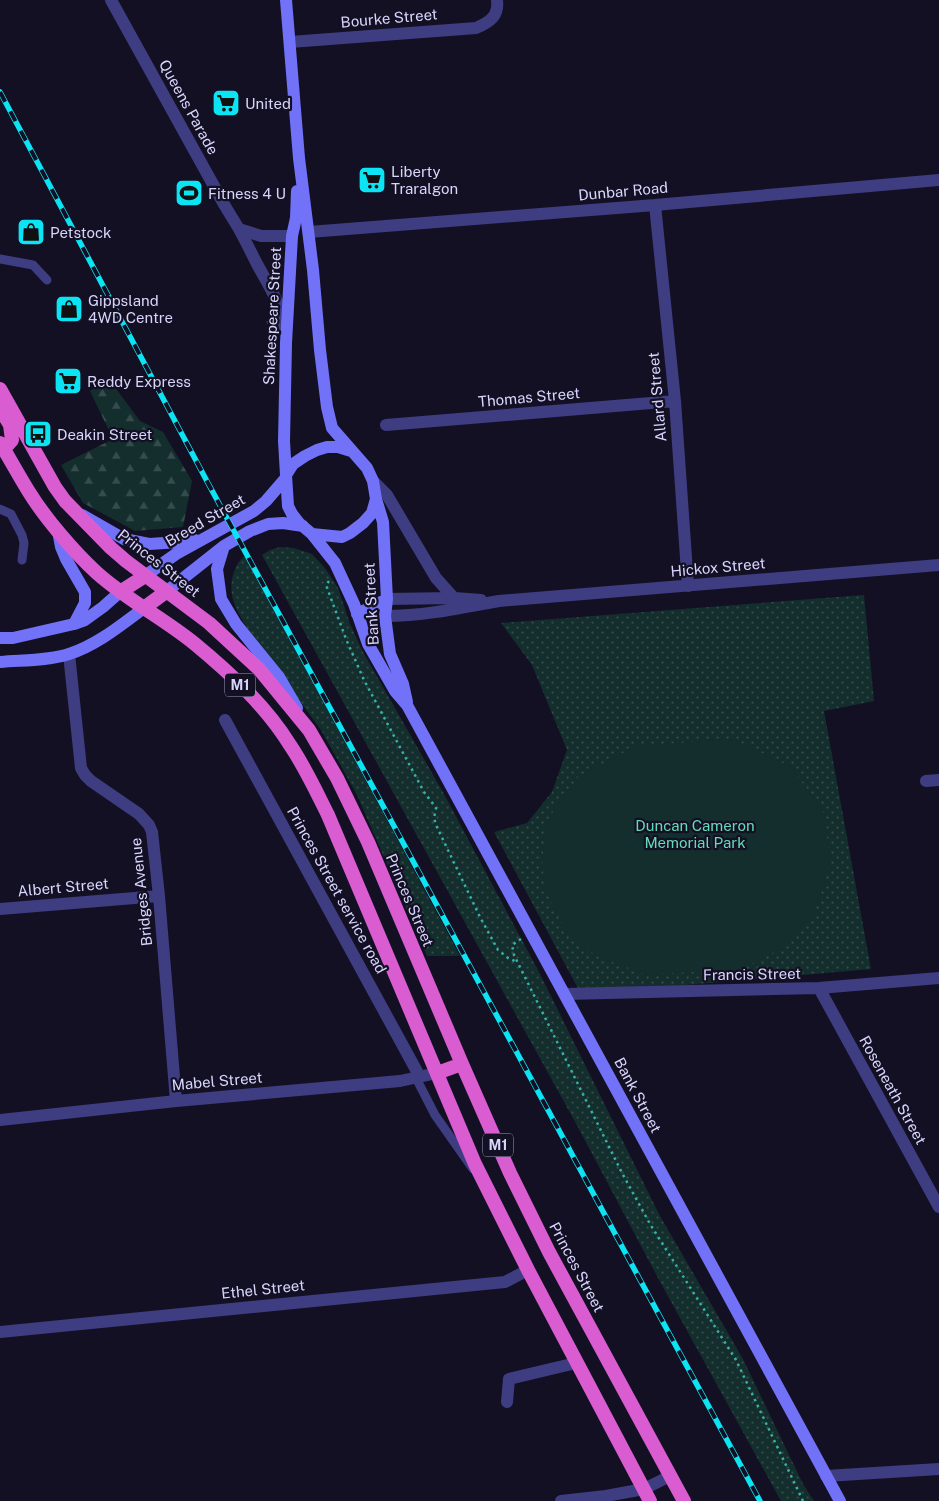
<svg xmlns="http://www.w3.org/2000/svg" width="939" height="1501" viewBox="0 0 939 1501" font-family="'Public Sans',sans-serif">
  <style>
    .grass { fill: url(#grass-dots) }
    .forest { fill: url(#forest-firs) }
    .pitch { fill: #132e2c }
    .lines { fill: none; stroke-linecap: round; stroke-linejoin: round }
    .path { stroke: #35b1a6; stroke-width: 2.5; stroke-dasharray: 2.5 4; stroke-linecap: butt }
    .service { stroke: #3e3d81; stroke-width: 9 }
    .minor { stroke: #3e3d81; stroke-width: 12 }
    .secondary { stroke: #7172f8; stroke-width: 12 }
    .trunk { stroke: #d95cd0; stroke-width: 14 }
    .rail-casing { stroke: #0ce3f3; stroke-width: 5.5 }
    .rail { stroke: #131024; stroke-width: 4; stroke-dasharray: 11; stroke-linecap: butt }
    .labels { text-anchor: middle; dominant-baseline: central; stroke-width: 4.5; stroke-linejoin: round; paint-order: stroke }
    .shield { fill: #131024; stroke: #9d9abc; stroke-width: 1 }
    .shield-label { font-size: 14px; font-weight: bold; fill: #d8d5fd }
    .street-label { font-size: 15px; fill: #d8d5fd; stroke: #131024 }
    .poi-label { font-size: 15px; fill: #d8d5fd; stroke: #131024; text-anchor: start }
    .park-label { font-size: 15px; fill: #64dab9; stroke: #131024 }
  </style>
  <defs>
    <pattern id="grass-dots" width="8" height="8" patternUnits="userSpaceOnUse" patternTransform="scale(1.25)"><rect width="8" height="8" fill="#132e2c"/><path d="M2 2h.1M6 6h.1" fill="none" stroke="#354b4c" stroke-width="1.8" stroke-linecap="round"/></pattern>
    <pattern id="forest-firs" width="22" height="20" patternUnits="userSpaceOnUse" patternTransform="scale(1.25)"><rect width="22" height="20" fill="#132e2c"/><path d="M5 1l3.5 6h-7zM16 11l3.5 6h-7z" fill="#354b4c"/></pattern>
  </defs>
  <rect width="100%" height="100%" fill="#131024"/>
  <path class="grass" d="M280 547 294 548 312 554 325 568 338 588 350 624 363 652 444 794 539 972 660 1216 743 1359 803 1484 814 1501H781L658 1278 579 1129 262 555 270 550Z
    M245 556 460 956H427L357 795 321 730 249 631C237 612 226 594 234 572 236 566 239 560 245 556Z
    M864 595 874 701 824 711 871 969 581 994 494 832 527 823 552 792 567 750 532 665 501 623Z"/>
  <path class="forest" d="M108 378 140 421 163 432 192 481 183 527 135 531 83 503 61 465 113 439 90 391Z"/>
  <path class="pitch" d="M733 739 791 767 825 815 830 863 814 915 780 949 739 970 645 974 596 956 565 929 547 893 542 866 546 822 578 777 636 746Z"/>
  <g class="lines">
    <path class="path" d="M268 321 271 357
      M329 581 326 585 346 639 364 680 424 792 436 808 434 818 436 825 480 917 498 950 508 958 517 962
      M521 939 512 945 514 955 622 1173 650 1224 736 1360 803 1501"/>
    <path class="service" d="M0 259 33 265 47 280
      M0 509 11 514 22 535 24 543 22 560
      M416 1078 435 1115 473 1169"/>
    <path class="minor" d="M111 0 225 206 239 229 261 236H292
      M290 42 476 28C490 22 499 16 497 0
      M655 205 675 401 688 586
      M239 229C245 240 251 252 257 264 268 284 282 305 284 328
      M309 232 655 205 939 180
      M386 425 675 401
      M373 481 387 495 436 578 454 598
      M387 599 454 598 481 600
      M385 616C424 616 461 608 499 601L939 565
      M69 654 81 768 85 775 91 781 139 814 149 825 152 832 159 896 176 1101
      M225 720 420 1077
      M926 781 939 780
      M0 909 159 896
      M819 988 939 1207
      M565 994 819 988 939 978
      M0 1120 176 1101 400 1081 437 1073
      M0 1332 505 1282 528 1270
      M507 1402 509 1379 576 1363
      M826 1476 939 1469
      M561 1501 606 1496 644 1489 670 1476"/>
    <path class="secondary" d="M286 0 299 158 313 270 320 350 327 407 332 428 367 468 373 481 376 499 372 513 363 523 350 533 342 537 312 534 299 523 292 514 288 506 286 475 293 464 305 456 317 450 327 447H338L351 451
      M286 475 284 441 286 343 292 236 296 218 297 191
      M376 499 383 522 387 599 385 616 390 654 403 684 407 702
      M82 515 124 539 149 544 180 542 195 540
      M58 531 61 547 66 559 85 592V603L74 624
      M312 534 335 563 354 604 368 644 395 691 407 705 840 1501
      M224 546 217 569 221 599 236 624 279 677 297 708
      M145 576 176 554 254 511 266 501 285 479
      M167 591 224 546 250 531 268 524 283 523 303 526
      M357 614 387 599
      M0 638H13L74 624 85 620 103 607 120 592
      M0 662C23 660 47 661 69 654 97 645 121 625 144 608"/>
    <path class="trunk" d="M0 389 55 487 65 501 111 548 126 561 209 623 259 669 309 730 337 778 368 842 462 1064 510 1173 549 1252 684 1501
      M1 410 10 425 12 440 4 449
      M0 443C10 459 19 476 29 492 45 518 74 552 97 573 127 600 163 618 195 644 230 673 266 706 290 745 305 767 316 791 328 815L475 1164 528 1270 650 1501
      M120 592 145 576
      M144 608 167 591
      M437 1073 462 1064"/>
    <defs>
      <path id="rail" d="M0 92 209 485 760 1501"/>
    </defs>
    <use href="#rail" class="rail-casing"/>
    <use href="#rail" class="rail"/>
  </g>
  <defs>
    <symbol id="supermarket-square" viewBox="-11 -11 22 22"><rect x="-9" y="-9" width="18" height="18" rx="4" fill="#0ce3f3" stroke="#131024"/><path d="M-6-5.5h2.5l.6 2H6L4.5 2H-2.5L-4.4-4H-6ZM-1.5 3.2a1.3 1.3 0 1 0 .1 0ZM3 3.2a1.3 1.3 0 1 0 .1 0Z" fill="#111"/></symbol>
    <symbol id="stadium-square" viewBox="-11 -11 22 22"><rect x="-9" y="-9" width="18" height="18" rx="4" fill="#0ce3f3" stroke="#131024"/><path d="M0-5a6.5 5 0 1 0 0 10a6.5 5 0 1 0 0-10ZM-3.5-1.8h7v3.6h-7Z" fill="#111"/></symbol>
    <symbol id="shop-square" viewBox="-11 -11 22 22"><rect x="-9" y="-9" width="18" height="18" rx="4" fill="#0ce3f3" stroke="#131024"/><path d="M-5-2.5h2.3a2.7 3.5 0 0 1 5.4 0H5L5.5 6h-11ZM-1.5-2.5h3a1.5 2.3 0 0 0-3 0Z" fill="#111"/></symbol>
    <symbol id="bus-square" viewBox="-11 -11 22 22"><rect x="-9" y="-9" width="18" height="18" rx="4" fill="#0ce3f3" stroke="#131024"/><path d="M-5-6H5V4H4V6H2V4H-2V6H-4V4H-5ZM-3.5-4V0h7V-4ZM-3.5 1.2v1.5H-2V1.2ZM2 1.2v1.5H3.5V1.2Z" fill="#111"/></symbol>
  </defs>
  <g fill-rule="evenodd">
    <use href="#supermarket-square" x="210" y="87" width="32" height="32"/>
    <use href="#supermarket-square" x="356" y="164" width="32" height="32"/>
    <use href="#stadium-square" x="173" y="177" width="32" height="32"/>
    <use href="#shop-square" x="15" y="216" width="32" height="32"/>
    <use href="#shop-square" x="53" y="293" width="32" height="32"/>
    <use href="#supermarket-square" x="52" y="365" width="32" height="32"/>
    <use href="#bus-square" x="22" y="418" width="32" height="32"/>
  </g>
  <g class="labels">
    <g class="shield">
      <rect x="225" y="673.5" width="30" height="23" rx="4"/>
      <rect x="483" y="1133.5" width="30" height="23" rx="4"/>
    </g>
    <g class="shield-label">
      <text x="240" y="685">M1</text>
      <text x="498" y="1145">M1</text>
    </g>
    <g class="street-label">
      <text transform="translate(389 18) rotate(-5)">Bourke Street</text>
      <text transform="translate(189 107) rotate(61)">Queens Parade</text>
      <text transform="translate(623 191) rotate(-5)">Dunbar Road</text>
      <text transform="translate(272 316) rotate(-87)">Shakespeare Street</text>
      <text transform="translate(529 397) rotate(-5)">Thomas Street</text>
      <text transform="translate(657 397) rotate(-95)">Allard Street</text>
      <text transform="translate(205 520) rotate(-30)">Breed Street</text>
      <text transform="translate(159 563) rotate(38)">Princes Street</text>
      <text transform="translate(718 567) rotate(-5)">Hickox Street</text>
      <text transform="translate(371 604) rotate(-93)">Bank Street</text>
      <text transform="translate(63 887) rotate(-5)">Albert Street</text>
      <text transform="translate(337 890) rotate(61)">Princes Street service road</text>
      <text transform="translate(141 892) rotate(-96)">Bridges Avenue</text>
      <text transform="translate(410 900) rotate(67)">Princes Street</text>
      <text transform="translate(752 974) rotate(-1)">Francis Street</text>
      <text transform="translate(217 1081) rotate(-5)">Mabel Street</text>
      <text transform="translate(893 1090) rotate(61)">Roseneath Street</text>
      <text transform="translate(638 1095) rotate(62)">Bank Street</text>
      <text transform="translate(577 1267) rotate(62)">Princes Street</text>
      <text transform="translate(263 1289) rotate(-6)">Ethel Street</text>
    </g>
    <g class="poi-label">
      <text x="245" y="103">United</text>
      <text x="391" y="171">Liberty<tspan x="391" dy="17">Traralgon</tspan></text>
      <text x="208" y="193">Fitness 4 U</text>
      <text x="50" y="232">Petstock</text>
      <text x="88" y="300">Gippsland<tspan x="88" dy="17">4WD Centre</tspan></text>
      <text x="87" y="381">Reddy Express</text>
      <text x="57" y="434">Deakin Street</text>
    </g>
    <g class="park-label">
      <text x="695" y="825">Duncan Cameron<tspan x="695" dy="17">Memorial Park</tspan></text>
    </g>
  </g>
</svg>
